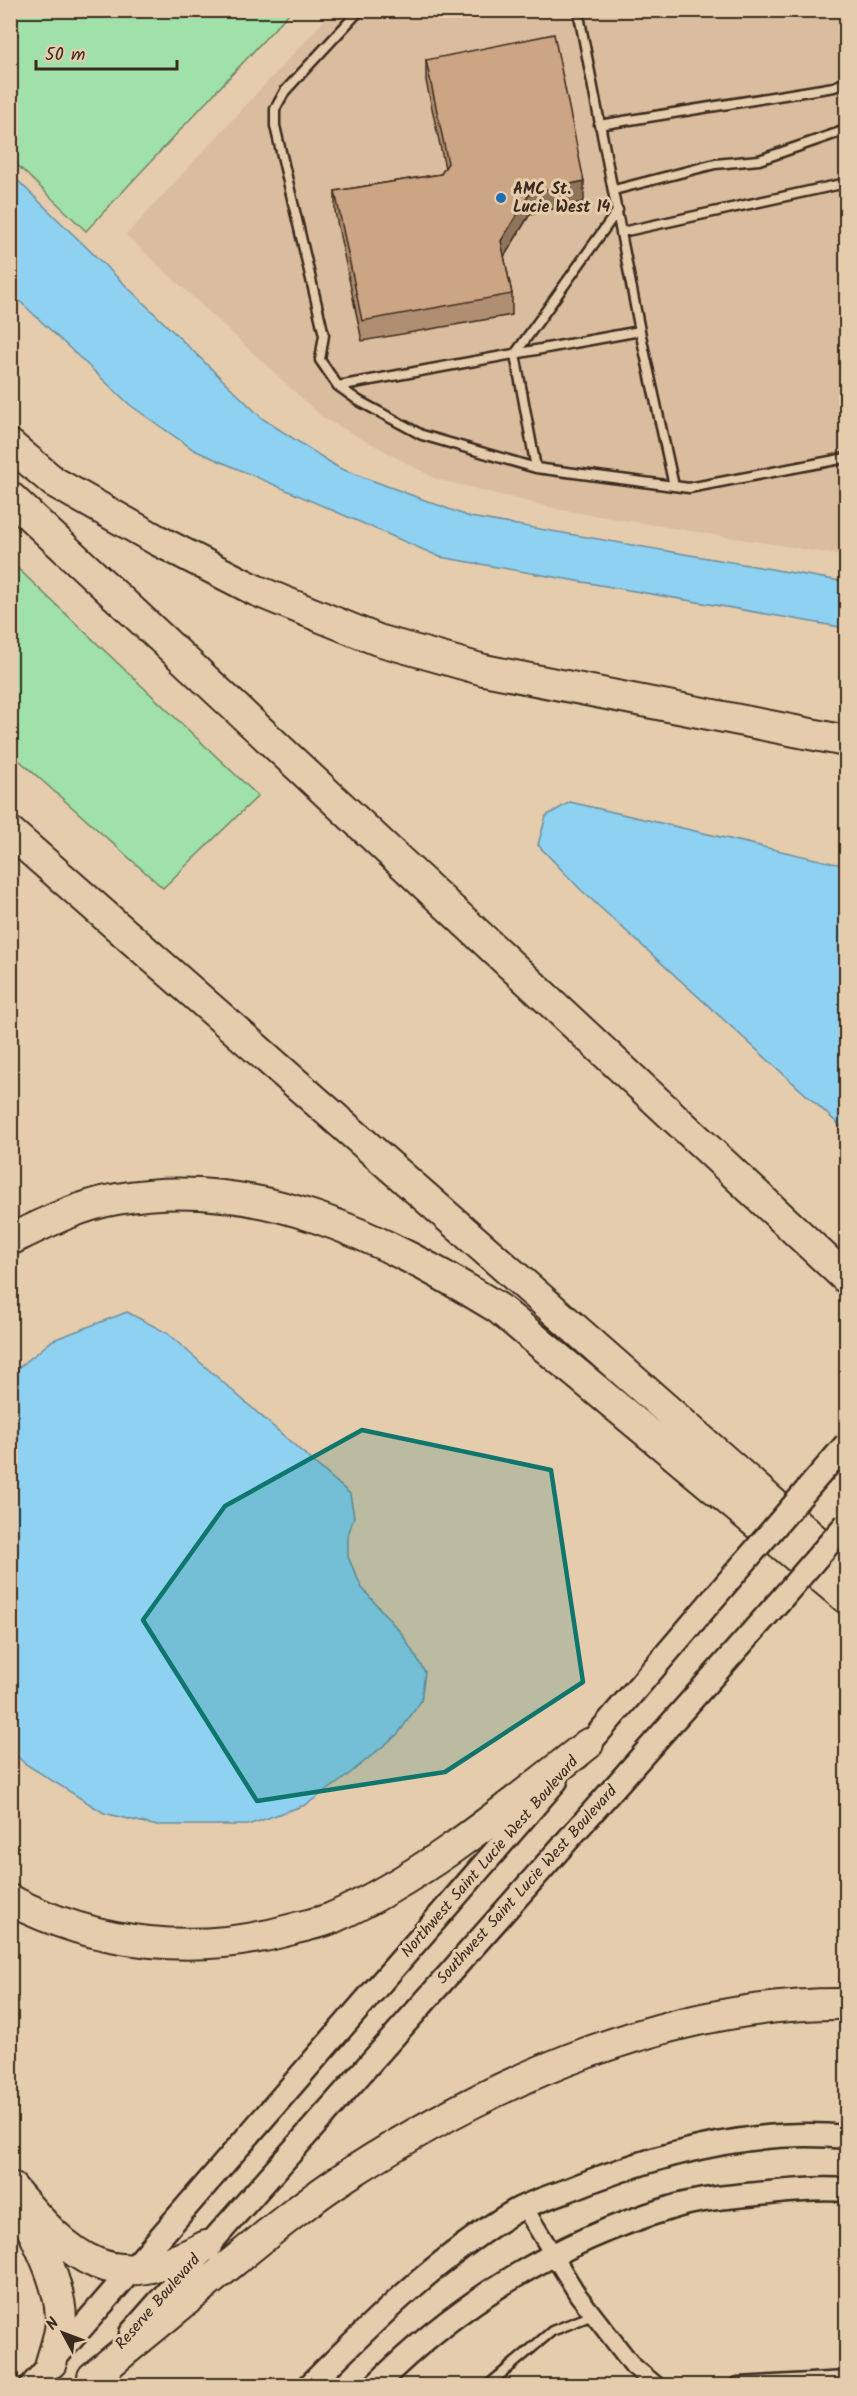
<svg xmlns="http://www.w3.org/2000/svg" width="857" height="2396" viewBox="0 0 857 2396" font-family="Kalam,sans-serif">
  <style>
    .built { fill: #dabd9e }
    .green { fill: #a0e0a9; stroke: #6e8564; stroke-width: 1.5 }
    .water { fill: #8ed1f0; stroke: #6d8e9c; stroke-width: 1.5 }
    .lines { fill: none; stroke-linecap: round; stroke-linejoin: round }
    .lane-casing { stroke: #3b2a1e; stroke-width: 13 }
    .street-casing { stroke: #3b2a1e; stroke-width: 21 }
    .secondary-casing { stroke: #3b2a1e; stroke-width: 27 }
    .highway-casing { stroke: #3b2a1e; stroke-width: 34 }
    .lane { stroke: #e5ccad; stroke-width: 8 }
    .street { stroke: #e5ccad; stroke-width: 16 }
    .secondary { stroke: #e5ccad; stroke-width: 22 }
    .highway { stroke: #e5ccad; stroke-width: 30 }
    .secondary-bridge-casing { stroke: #3b2a1e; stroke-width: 27; stroke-linecap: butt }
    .secondary-bridge { stroke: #e5ccad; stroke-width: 22 }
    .wall { fill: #af8e72; stroke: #3b2a1e; stroke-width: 1.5 }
    .shaded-wall { fill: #8e745c; stroke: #3b2a1e; stroke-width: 1.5 }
    .building { fill: #cba584; stroke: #3b2a1e; stroke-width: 1.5 }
    .marked { fill: #0f766e; fill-opacity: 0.2; stroke: #0f766e; stroke-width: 4.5; stroke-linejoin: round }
    .poi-dot { fill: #1f6fb2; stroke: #e5ccad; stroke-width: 2 }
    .labels { text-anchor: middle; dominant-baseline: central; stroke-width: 6; stroke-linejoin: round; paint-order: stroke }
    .poi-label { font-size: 16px; font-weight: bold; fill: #3b2a1e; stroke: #e5ccad; text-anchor: start }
    .street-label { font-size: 16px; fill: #3b2a1e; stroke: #e5ccad }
  </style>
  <rect width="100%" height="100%" fill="#e5ccad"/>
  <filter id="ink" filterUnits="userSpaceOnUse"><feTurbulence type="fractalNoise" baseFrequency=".0167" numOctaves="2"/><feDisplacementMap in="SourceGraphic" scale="12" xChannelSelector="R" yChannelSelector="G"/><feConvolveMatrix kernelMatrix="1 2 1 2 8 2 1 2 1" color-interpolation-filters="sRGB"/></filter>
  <g filter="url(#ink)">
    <path class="built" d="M333 11H846V556L561 510 436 479 322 417 126 235Z"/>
    <path class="green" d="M10 11 11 10 291 11 86 231 11 159Z
      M10 561 258 796 163 888 11 753Z"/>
    <path class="water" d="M10 173 263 419 339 468 470 517 846 582V628L440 557 194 450 130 405 11 293Z
      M570 802 846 866V1131L581 890 538 845 546 816Z
      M127 1312 167 1333 350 1494 354 1517 348 1535V1557L362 1588 402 1634 425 1672 421 1701 398 1734 338 1783 305 1805 248 1825H153L104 1813 24 1763 11 1750V1374L53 1340Z"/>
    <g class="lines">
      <defs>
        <path id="lane" d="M360 10 285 91 275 109V126L324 335 320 360 338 386 359 401 422 435 536 468 689 488 846 458
          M578 10 640 331 674 486
          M599 125 834 87 846 82
          M614 190 715 164 759 160 846 130
          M622 232 846 183
          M338 386 640 331
          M536 468 515 354 618 210
          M487 2386 552 2331 593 2315"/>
        <path id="street" d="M524 2207 578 2295 633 2366 657 2386
          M738 2386 846 2380"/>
        <path id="secondary" d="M578 1757 743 1564
          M131 2333 783 1597
          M31 2386 556 1781
          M309 2386C373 2322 439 2256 517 2210 533 2202 552 2196 568 2190 654 2155 752 2127 846 2137
          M375 2386C457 2303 559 2241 670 2208 700 2198 737 2196 769 2193 795 2190 820 2188 846 2190"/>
        <path id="highway" d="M10 445 54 482 157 540 255 590 378 640 484 670 846 741
          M10 497 846 1278
          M10 832 846 1567
          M10 1240C43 1224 80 1205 117 1199 257 1174 382 1237 498 1308L846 1598
          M10 1900C98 1946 198 1956 293 1929 306 1925 320 1923 332 1918 426 1876 508 1807 588 1744
          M12 2188C73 2261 111 2296 206 2246
          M26 2217C41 2247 66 2296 60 2330 58 2341 54 2352 51 2363
          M93 2377C139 2339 186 2301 233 2262 271 2231 310 2199 352 2172 497 2079 671 2002 846 2004"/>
      </defs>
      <use href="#lane" class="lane-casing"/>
      <use href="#street" class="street-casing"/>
      <use href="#secondary" class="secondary-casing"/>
      <use href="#highway" class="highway-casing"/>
      <use href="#lane" class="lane"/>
      <use href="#street" class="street"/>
      <use href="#secondary" class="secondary"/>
      <use href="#highway" class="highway"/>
      <defs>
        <path id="secondary-bridge" d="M743 1564 846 1444
          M783 1597 846 1524"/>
      </defs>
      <use href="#secondary-bridge" class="secondary-bridge-casing"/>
      <use href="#secondary-bridge" class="secondary-bridge"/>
    </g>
    <path class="wall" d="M426 60 584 202 530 214 504 256 512 294V315L362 341 335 212V191L441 174 445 168 426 81Z"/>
    <path class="shaded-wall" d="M584 181V202L530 214 501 262V241L530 193Z"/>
    <path class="building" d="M554 34 584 181 530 193 501 241 512 294 362 321 335 191 441 174 448 163 426 60Z"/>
  </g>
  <path class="marked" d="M362 1430 551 1470 583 1682 445 1772 257 1801 143 1620 225 1506Z"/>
  <circle class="poi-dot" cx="501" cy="198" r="6"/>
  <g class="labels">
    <g class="poi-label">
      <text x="513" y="189">AMC St.<tspan x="513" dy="18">Lucie West 14</tspan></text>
    </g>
    <g class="street-label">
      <text transform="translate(490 1857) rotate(-49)">Northwest Saint Lucie West Boulevard</text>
      <text transform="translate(527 1885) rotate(-48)">Southwest Saint Lucie West Boulevard</text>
      <text transform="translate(158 2302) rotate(-49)">Reserve Boulevard</text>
    </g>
  </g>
  <rect width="857" height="2396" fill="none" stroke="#e5ccad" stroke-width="36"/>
  <rect x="18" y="18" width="821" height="2360" fill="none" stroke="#3b2a1e" stroke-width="2" filter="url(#ink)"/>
  <g transform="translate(63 2333) rotate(311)" stroke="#e5ccad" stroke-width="4.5" paint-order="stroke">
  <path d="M0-4.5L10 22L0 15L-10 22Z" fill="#3b2a1e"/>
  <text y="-9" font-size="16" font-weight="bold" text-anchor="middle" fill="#3b2a1e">N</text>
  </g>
  <path d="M36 60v9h141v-9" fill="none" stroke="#3b2a1e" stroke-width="3"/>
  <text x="45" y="60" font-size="18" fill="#3b2a1e" stroke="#e5ccad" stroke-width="4.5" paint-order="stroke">50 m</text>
</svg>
